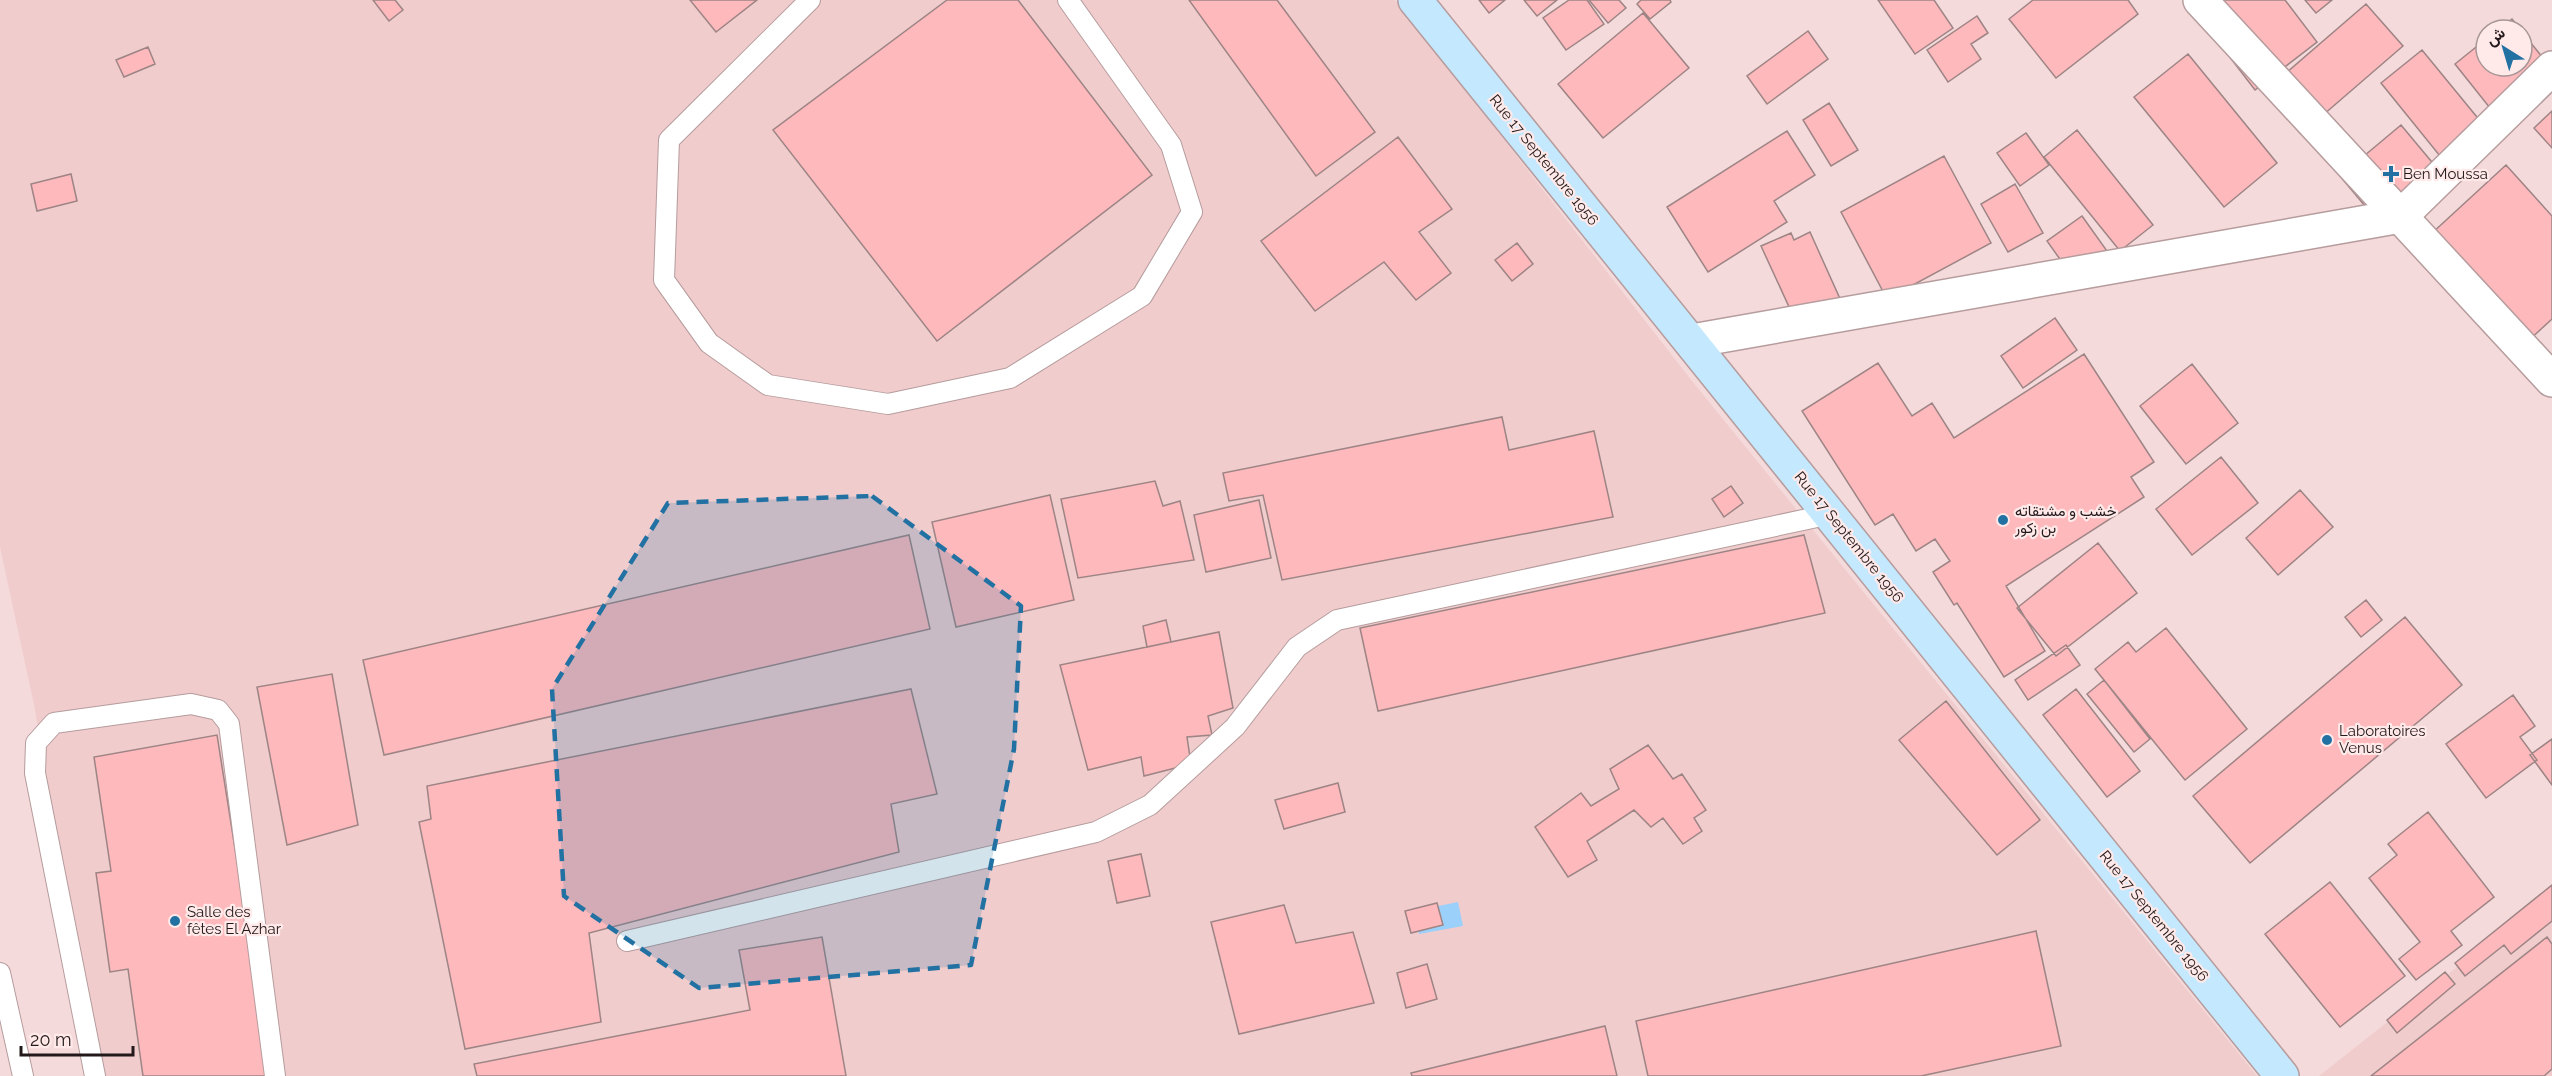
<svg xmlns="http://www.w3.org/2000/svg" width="2552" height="1076" viewBox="0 0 2552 1076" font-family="Raleway,Vazirmatn,sans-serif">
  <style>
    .built { fill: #f0cccd }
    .water { fill: #9ad0f9 }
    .building { fill: #feb9bc; stroke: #9d8485; stroke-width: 1.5 }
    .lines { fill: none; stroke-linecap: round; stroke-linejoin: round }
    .service-casing { stroke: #b69c9d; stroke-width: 22 }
    .minor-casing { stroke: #b69c9d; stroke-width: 36 }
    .tertiary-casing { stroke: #b69c9d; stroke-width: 36 }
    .secondary-casing { stroke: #b69c9d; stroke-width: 36 }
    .service { stroke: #fff; stroke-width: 20 }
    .minor { stroke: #fff; stroke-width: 33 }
    .tertiary { stroke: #fff; stroke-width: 33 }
    .secondary { stroke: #c4e8fe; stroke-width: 33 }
    .marked { fill: #2171a2; fill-opacity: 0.2; stroke: #2171a2; stroke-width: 4.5; stroke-dasharray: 12 8; stroke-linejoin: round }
    .poi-dot { fill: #2171a2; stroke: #ffe9e9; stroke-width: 2 }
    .labels { text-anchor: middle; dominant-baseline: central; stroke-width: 4.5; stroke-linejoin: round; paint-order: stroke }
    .street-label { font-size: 15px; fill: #23191a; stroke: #ffe9e9 }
    .poi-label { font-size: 15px; fill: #23191a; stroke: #ffe9e9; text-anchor: start }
  </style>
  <rect width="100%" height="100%" fill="#f5dadb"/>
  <path class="built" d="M0 0H1395L1692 381 2257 1076H100L34 705 0 547Z
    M2552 892V1076H2319Z"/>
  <path class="water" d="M1458 902 1463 926 1419 934 1414 911Z"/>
  <path class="building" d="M373 0H395L403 10 389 21Z
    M690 0H757L716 32Z
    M947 0H1018L1152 175 937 341 773 130Z
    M1189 0H1277L1375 132 1316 176Z
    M1479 0H1505L1489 13Z
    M1524 0H1557L1537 16Z
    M1569 0H1587L1604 24 1566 50 1543 18Z
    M1589 0H1619L1626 8 1608 23Z
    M1641 0H1670L1671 2 1650 19 1637 4Z
    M1878 0H1934L1953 28 1915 54Z
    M2033 0H2128L2138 14 2056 78 2009 19Z
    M2202 0H2285L2317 42 2255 90 2192 8Z
    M2305 0H2332L2316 13Z
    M2366 4 2403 46 2301 134 2264 92Z
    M1643 13 1689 68 1603 138 1558 84Z
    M1977 16 1988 33 1971 44 1981 59 1948 82 1927 50Z
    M2512 19 2521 30H2498Z
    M1808 31 1828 59 1767 104 1747 76Z
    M2522 32 2547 63 2490 108 2455 64 2486 39V66H2522Z
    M148 47 155 64 124 77 116 60Z
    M2422 50 2481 122 2440 156 2381 83Z
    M2188 54 2277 163 2224 207 2134 97Z
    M1829 103 1858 150 1831 166 1803 120Z
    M2552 111V148L2534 128Z
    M2401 125 2441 173 2380 224 2340 176Z
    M2077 130 2153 225 2120 251 2044 157Z
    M1787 131 1815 175 1774 201 1787 222 1708 272 1667 207Z
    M2026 133 2049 165 2020 186 1997 153Z
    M1398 137 1452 209 1419 232 1451 273 1416 300 1384 262 1315 311 1261 241Z
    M1944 156 1991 243 1887 299 1841 212Z
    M2506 165 2552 216V319L2528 341 2431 234Z
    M71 174 77 201 37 211 31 184Z
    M2015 184 2043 233 2008 252 1981 204Z
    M2082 216 2107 251 2072 276 2047 241Z
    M1810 232 1841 301 1796 322 1761 246 1791 233 1794 240Z
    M1517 243 1533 264 1512 281 1495 260Z
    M2055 318 2077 350 2023 388 2001 356Z
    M2084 354 2154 462 2131 477 2144 497 2006 586 2045 651 2004 677 1957 603 1954 605 1933 572 1950 561 1935 539 1916 551 1893 514 1875 525 1802 411 1878 363 1912 416 1932 403 1954 438Z
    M2192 364 2238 423 2186 464 2140 406Z
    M1502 417 1509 450 1594 431 1613 517 1282 580 1263 495 1229 501 1223 473Z
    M2221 457 2258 503 2192 555 2156 509Z
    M1155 481 1163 506 1180 501 1194 560 1078 578 1061 499Z
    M1731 486 1743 503 1724 517 1712 499Z
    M2300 490 2333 527 2278 575 2246 538Z
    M1050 495 1074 600 956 627 932 522Z
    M1259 500 1271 558 1206 572 1194 515Z
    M909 535 930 629 384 755 363 660Z
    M1804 535 1825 613 1378 711 1360 628Z
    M2098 543 2137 593 2056 656 2017 608Z
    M2366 600 2382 620 2361 637 2345 617Z
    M2405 617 2462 685 2250 863 2193 796Z
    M1166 620 1171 642 1147 647 1143 626Z
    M2166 628 2247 729 2185 780 2095 669 2128 642 2136 652Z
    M1219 632 1233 708 1208 716 1212 735 1187 737 1191 764 1144 776 1141 757 1088 770 1060 665Z
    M2066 645 2080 665 2028 700 2015 680Z
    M332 674 358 825 287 845 257 687Z
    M2104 680 2150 739 2134 752 2087 694Z
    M911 689 937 794 891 804 899 852 589 933 601 1022 465 1049 419 822 431 819 427 786Z
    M2076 689 2140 771 2107 797 2043 715Z
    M2513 695 2535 726 2520 737 2537 760 2486 798 2446 744Z
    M1946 701 2040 820 1997 855 1899 740Z
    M217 735 271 1076H143L128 969 110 972 96 873 111 871 94 757Z
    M2552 739V785L2530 755Z
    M1648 745 1673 779 1682 774 1706 810 1694 818 1702 831 1683 844 1663 818 1651 827 1634 810 1587 841 1597 860 1568 877 1535 827 1581 793 1591 806 1619 789 1610 769Z
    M1338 783 1345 812 1284 829 1275 800Z
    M2428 812 2494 897 2451 931 2462 945 2416 980 2399 959 2420 942 2369 878 2397 855 2388 844Z
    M1141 854 1150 896 1117 903 1108 861Z
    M2330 882 2405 976 2340 1027 2265 934Z
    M2552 885V921L2511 954 2504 945 2465 976 2455 963Z
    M1437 903 1443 925 1411 933 1405 911Z
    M1284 905 1296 943 1353 932 1374 1003 1239 1034 1211 922Z
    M2036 931 2061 1046 1921 1076H1648L1636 1021Z
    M822 937 846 1076H477L474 1064 750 1010 739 950Z
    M2547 937 2552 944V1069L2544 1076H2371Z
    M1427 964 1437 999 1406 1008 1397 973Z
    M2445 972 2455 984 2397 1033 2387 1020Z
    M1605 1026 1617 1076H1412L1411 1073Z"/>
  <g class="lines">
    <defs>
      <path id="service" d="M810 0 669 140 664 280 709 343 768 385 888 404 1010 378 1142 296 1192 212 1171 145 1068 0
        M627 941 1096 832 1150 805 1235 727 1297 647 1337 620 1831 514
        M0 973 23 1076
        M95 1076 35 773 36 743 54 723 191 704 218 710 229 724 275 1076"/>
      <path id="minor" d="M1692 341 2401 216 2552 68"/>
      <path id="tertiary" d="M2200 0 2552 380"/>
      <path id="secondary" d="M1415 0 2282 1076"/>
    </defs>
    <use href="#service" class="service-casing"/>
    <use href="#minor" class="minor-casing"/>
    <use href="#tertiary" class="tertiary-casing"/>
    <use href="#secondary" class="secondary-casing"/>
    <use href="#service" class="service"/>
    <use href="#minor" class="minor"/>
    <use href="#tertiary" class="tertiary"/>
    <use href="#secondary" class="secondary"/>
  </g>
  <path class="marked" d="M872 496 1021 606 1014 749 971 965 699 988 564 896 552 689 668 503Z"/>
  <g class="poi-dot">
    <path d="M2388 165h6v6h6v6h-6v6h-6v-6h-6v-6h6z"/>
    <circle cx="2003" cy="520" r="6"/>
    <circle cx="2327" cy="740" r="6"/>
    <circle cx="175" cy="921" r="6"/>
  </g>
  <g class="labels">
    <g class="street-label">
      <text transform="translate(1544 160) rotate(51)">Rue 17 Septembre 1956</text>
      <text transform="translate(1849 537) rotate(51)">Rue 17 Septembre 1956</text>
      <text transform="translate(2154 916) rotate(51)">Rue 17 Septembre 1956</text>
    </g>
    <g class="poi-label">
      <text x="2403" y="174">Ben Moussa</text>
      <text x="2015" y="511">خشب و مشتقاته<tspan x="2015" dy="17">بن زكور</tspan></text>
      <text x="2339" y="731">Laboratoires<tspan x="2339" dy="17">Venus</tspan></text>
      <text x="187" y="912">Salle des<tspan x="187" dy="17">fêtes El Azhar</tspan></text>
    </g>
  </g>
  <g transform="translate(2504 48) rotate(323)"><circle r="28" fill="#ffe9e9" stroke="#a79696" stroke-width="1.5"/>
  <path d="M0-4.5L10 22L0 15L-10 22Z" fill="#2171a2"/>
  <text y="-9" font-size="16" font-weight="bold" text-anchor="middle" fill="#23191a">ش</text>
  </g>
  <path d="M21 1046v9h112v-9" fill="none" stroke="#23191a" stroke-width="3"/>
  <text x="30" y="1046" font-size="18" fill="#23191a" stroke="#ffe9e9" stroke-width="4.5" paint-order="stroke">20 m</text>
</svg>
